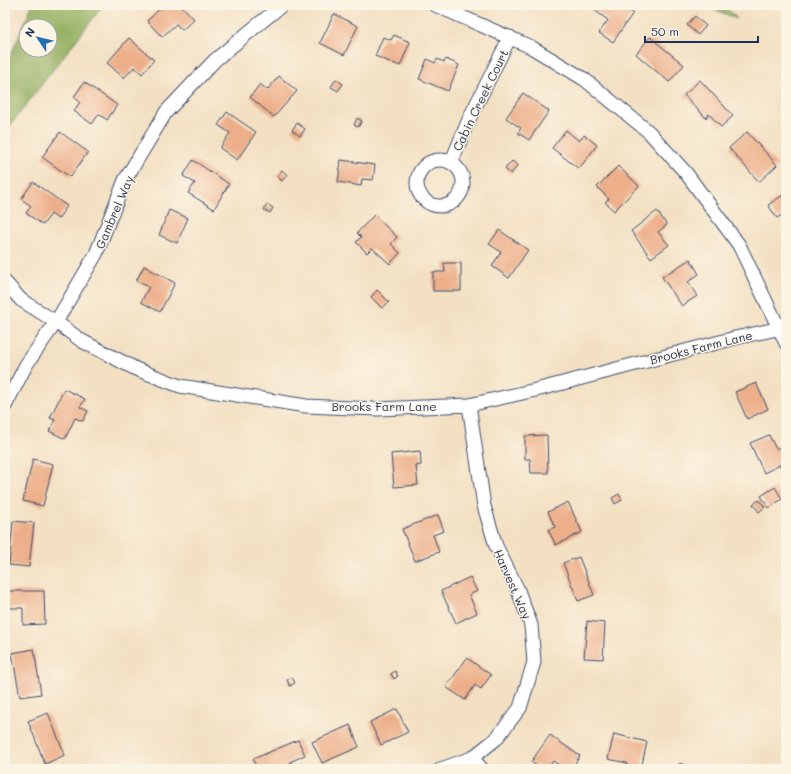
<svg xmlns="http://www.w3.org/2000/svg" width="791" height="774" viewBox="0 0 791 774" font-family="Mali,sans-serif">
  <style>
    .forest { fill: #95b164; stroke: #587061; fill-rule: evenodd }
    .building { fill: #edaf89 }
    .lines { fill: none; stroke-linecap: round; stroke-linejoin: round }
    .minor-casing { stroke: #3b4a6d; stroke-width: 15 }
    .minor { stroke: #fff; stroke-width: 13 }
    .labels { text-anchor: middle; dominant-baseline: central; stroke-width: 3; stroke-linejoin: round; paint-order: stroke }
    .street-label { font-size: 12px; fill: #1b2f5e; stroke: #fcf5e5 }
  </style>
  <rect width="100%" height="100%" fill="#fcf5e5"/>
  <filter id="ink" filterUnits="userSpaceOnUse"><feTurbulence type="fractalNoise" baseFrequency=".025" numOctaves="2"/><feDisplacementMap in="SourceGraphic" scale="8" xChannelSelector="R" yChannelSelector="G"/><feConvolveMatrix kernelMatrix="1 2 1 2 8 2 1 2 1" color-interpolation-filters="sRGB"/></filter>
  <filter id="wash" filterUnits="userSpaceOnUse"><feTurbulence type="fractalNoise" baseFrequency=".012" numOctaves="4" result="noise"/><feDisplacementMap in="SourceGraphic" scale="16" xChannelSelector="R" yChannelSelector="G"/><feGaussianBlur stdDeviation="0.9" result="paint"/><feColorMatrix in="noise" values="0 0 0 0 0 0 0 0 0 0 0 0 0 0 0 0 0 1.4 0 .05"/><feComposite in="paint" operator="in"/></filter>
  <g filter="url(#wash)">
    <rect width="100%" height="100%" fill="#f3e0c2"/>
    <path class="forest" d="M32 5H102L101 8 5 132V69ZM26 26H50V50H26Z
      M704 5H724L737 19Z"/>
    <g id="blocks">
      <path class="building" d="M164 5H181L194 19 182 30 176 24 162 37 147 21Z
        M598 5H621L633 13 613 42 599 33 608 20 594 10Z
        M334 14 358 26 344 55 320 43Z
        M695 16 706 26 698 35 687 25Z
        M394 35 410 42 400 66 375 56 383 37 391 40Z
        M650 37 684 65 669 82 636 54Z
        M129 38 154 60 142 74 134 67 124 78 107 63Z
        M427 59 435 63 437 59 444 62 446 59 459 65 448 91 419 79Z
        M279 76 297 91 274 117 250 97 260 84 267 90Z
        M336 79 343 84 338 91 331 87Z
        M700 80 733 116 721 127 709 114 706 118 684 95Z
        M84 82 117 105 107 120 99 114 92 124 74 111 80 102 74 97Z
        M523 93 549 111 529 140 518 133 521 128 506 118Z
        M227 112 256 132 237 160 220 148 230 133 218 125Z
        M357 118 362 121 358 127 354 125Z
        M297 123 305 129 300 136 292 130Z
        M566 130 579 141 584 135 597 145 579 169 552 148Z
        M60 132 88 152 70 177 42 157Z
        M747 132 777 165 759 182 729 148Z
        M193 160 229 184 214 209 188 193 195 183 183 176Z
        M341 160 375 165 373 180 362 179 361 186 338 182Z
        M512 161 518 165 511 174 505 169Z
        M618 166 639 186 614 211 605 202 609 199 597 187Z
        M282 170 287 175 282 181 277 176Z
        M33 182 67 206 58 219 51 214 43 225 26 213 31 206 21 199Z
        M786 193V212L777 218 768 205Z
        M267 204 273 208 270 213 264 210Z
        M169 210 188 218 177 243 159 235Z
        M657 211 667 225 658 232 669 245 651 258 631 231Z
        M374 215 397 237 391 244 400 253 390 264 372 248 367 253 356 242 361 237 357 233Z
        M499 230 528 250 509 278 492 266 501 252 489 244Z
        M690 259 699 274 688 282 697 296 682 306 662 277Z
        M444 263H461V291H433V272H445Z
        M144 266 175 283 160 312 141 302 149 287 136 281Z
        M377 290 389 302 382 308 371 297Z
        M756 383 768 409 747 419 735 392Z
        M64 389 85 399 80 407 88 411 83 421 75 418 65 439 49 431 55 420 50 418Z
        M547 435 548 473H531L530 459H525V436Z
        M769 435 776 449 786 444V462L764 473 750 443Z
        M420 451 421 465 416 466 418 485 394 487 391 454Z
        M33 459 53 464 43 506 23 501Z
        M775 487 782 499 769 508 761 496Z
        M619 494 622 500 615 504 612 498Z
        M759 500 765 507 759 512 753 504Z
        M568 502 582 532 556 545 548 530 555 527 548 512Z
        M438 515 444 531 433 535 439 552 415 561 402 529Z
        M13 521 34 523 29 567 9 565Z
        M579 557 594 595 578 601 563 563Z
        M470 577 477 591 469 595 477 613 456 623 441 591Z
        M8 591H44L45 624 23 625V608H8Z
        M587 621 605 623 603 659 584 658Z
        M34 649 41 694 20 697 12 653Z
        M467 658 491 675 481 689 475 685 465 700 446 687Z
        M395 671 398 676 394 679 391 674Z
        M292 677 295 683 290 686 287 680Z
        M397 709 408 732 381 745 370 722Z
        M48 713 65 755 45 764 28 721Z
        M350 725 359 747 322 763 312 742Z
        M614 734 647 742 641 769H626L627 763 608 759Z
        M550 735 580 756 571 769H565L553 761 547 769H542L531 762Z
        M298 740 305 755 290 762 292 768 289 769H257L253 759Z
        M680 763 689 769H676Z"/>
    </g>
  </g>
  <g filter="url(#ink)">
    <use href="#blocks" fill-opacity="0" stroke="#3b4a6d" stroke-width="1"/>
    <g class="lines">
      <defs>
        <path id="minor" d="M435 5 531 47 584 79 649 132 686 173 739 245 786 343
          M417 183a23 23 0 1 1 46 0a23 23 0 1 1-46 0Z
          M451 163 470 117 510 37
          M5 282 21 300 56 322 82 341 136 369 180 386 306 406 377 409 469 405 540 389 735 338 786 327
          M5 406 26 365 56 322 96 254 125 180 166 112 215 60 282 5
          M472 758 482 769
          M441 769 472 758 496 739 520 708 534 662 531 625 517 588 496 546 484 506 469 405"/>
      </defs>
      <use href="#minor" class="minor-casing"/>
      <use href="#minor" class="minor"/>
    </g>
  </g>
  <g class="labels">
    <g class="street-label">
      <text transform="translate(480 100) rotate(-64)">Cabin Creek Court</text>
      <text transform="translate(114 212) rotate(-67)">Gambrel Way</text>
      <text transform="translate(701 347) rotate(-14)">Brooks Farm Lane</text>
      <text x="384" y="406">Brooks Farm Lane</text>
      <text transform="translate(513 584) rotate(66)">Harvest Way</text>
    </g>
  </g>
  <rect width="791" height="774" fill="none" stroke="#fcf5e5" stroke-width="20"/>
  <g transform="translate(38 38) rotate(305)"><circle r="19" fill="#fcf5e5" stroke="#a2a6af"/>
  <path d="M0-3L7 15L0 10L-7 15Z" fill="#1f6fb2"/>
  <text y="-6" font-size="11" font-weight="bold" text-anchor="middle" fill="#1b2f5e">N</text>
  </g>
  <path d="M645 36v6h113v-6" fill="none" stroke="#1b2f5e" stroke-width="2"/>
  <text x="651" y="36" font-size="12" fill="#1b2f5e" stroke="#fcf5e5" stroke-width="3" paint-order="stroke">50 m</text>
</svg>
